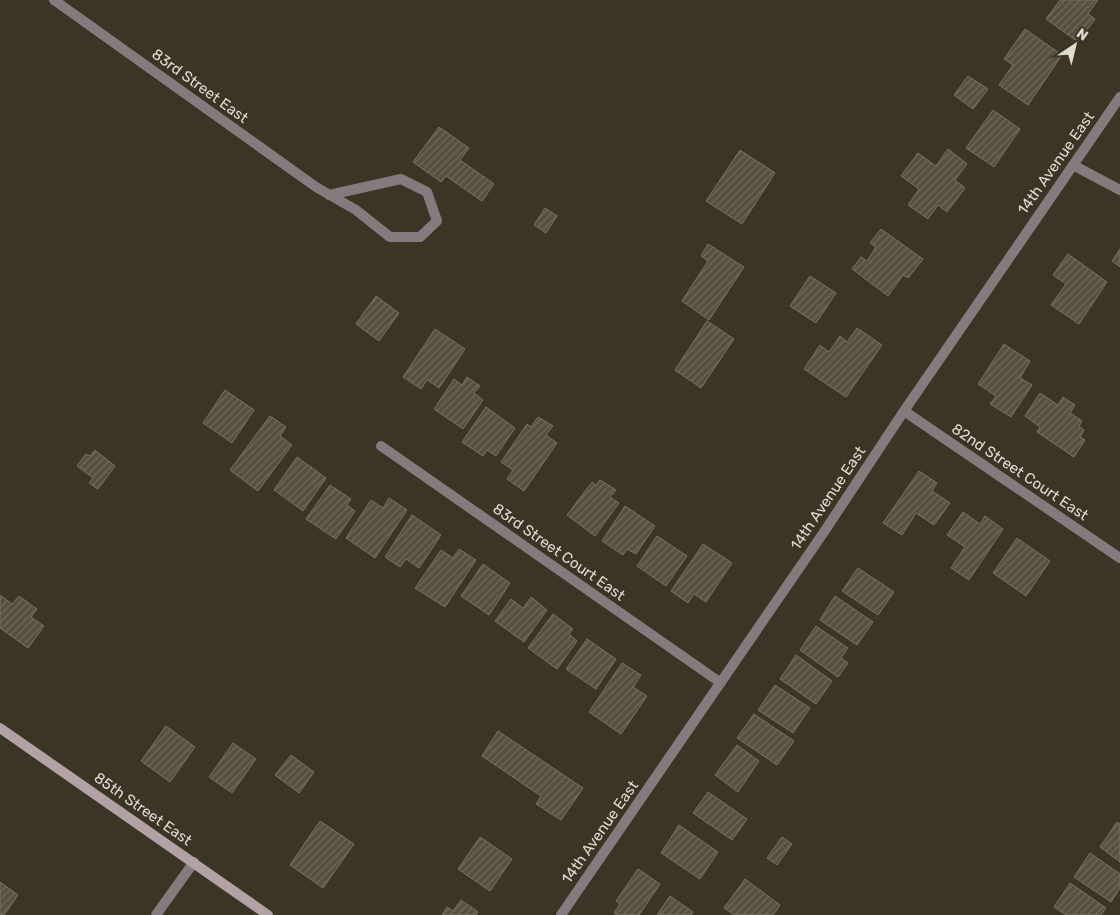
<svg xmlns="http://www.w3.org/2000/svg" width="1120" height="915" viewBox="0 0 1120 915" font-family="Rubik,sans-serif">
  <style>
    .building { fill: url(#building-hatch); stroke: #787260 }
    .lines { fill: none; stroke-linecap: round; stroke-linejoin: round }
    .lane { stroke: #857b7e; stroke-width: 10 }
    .street { stroke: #857b7e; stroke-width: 10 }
    .secondary { stroke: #b2a2a6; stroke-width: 10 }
    .labels { text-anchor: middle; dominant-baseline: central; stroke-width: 4.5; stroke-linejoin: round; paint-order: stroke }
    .street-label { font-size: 15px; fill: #dfdbd1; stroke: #3b3525 }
  </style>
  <defs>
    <pattern id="building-hatch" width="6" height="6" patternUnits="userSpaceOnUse" patternTransform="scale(1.25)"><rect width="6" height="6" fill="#575040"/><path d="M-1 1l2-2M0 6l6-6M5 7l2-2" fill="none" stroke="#6f695b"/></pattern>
  </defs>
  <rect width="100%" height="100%" fill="#3b3525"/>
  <path class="building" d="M1060 0H1098L1088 14 1095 19 1078 42 1046 19Z
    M1025 29 1062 55 1028 105 999 85 1013 65 1004 59Z
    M968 76 988 89 973 109 954 95Z
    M993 110 1020 129 994 167 966 148Z
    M439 127 469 148 460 160 494 184 482 201 446 176 441 182 413 162Z
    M948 149 967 164 955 180 965 188 947 212 938 205 928 219 908 205 919 189 901 176 918 153 936 166Z
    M740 150 775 173 742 224 706 201Z
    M545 208 557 216 546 233 534 225Z
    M881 229 923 259 908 278 903 275 888 296 852 269 861 257 867 261 876 247 870 243Z
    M708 244 744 267 709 320 682 301 708 261 701 256Z
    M1120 249V267L1112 261Z
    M1068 254 1107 282 1079 324 1051 305 1066 284 1053 275Z
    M810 276 836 293 816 323 790 306Z
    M376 296 399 313 379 341 356 324Z
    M707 321 734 339 701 388 675 370Z
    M857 328 882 345 846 397 804 369 820 345 829 352 840 336 847 342Z
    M435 329 465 349 439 388 427 380 421 389 403 377Z
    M1004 344 1030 361 1020 378 1032 385 1011 417 990 404 996 396 978 384Z
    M467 377 480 386 474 393 483 400 463 429 434 409 454 379 462 385Z
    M225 390 254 410 232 443 203 423Z
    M1040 393 1058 405 1063 397 1075 405 1070 413 1082 421 1079 426 1084 430 1080 437 1085 440 1074 457 1037 432 1040 427 1025 416Z
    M486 407 515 428 496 456 487 450 483 456 462 442Z
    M270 416 286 427 280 436 292 445 258 491 230 470Z
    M538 417 553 426 546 435 557 443 524 491 507 479 513 470 501 462 527 424 531 427Z
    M95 450 115 466 98 489 89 483 93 478 77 466 86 454 90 456Z
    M297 457 326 478 303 511 274 490Z
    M919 471 937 483 932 491 950 503 934 525 916 513 902 535 883 523Z
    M600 480 616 490 610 497 619 503 595 536 567 515 592 482 596 485Z
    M330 485 351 499 347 505 355 511 336 539 306 519Z
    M389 498 407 510 375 558 346 538 371 500 383 508Z
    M625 506 655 526 636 554 627 549 623 555 602 541Z
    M963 512 980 524 985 516 1003 529 969 580 951 568 965 547 947 535Z
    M412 515 441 535 419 568 406 559 400 567 385 557Z
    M657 536 687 556 666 586 637 566Z
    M1017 538 1050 561 1026 596 993 573Z
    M703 544 732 563 706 602 694 594 688 603 671 591Z
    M459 549 476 560 445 607 415 588 441 550 453 558Z
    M483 564 510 583 489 615 461 596Z
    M858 568 894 592 878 615 842 591Z
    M0 595 12 604 19 596 37 609 31 617 44 626 28 648 0 628Z
    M835 596 873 622 857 645 820 620Z
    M531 597 547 610 524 642 495 621 511 599 523 608Z
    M553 614 573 629 569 634 577 641 557 669 528 648Z
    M816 626 848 648 841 658 848 663 838 677 800 650Z
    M587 639 616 659 596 689 566 669Z
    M796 655 832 681 816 704 780 679Z
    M622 663 641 675 633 687 647 696 621 734 589 712Z
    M775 685 810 708 793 733 758 710Z
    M754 714 794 741 777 765 737 738Z
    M166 726 195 747 170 782 141 761Z
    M498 731 583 788 561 820 536 804 541 796 482 756Z
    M233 743 256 759 232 793 209 777Z
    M737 745 759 761 738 792 715 775Z
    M291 755 314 772 299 793 275 775Z
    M708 792 747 819 732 840 693 813Z
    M320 821 354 844 323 888 290 865Z
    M1117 822 1120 824V862L1100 847Z
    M679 825 718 852 700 879 661 853Z
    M480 837 512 859 490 891 458 869Z
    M782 837 792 844 777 865 767 858Z
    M1090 853 1120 874V888L1111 902 1074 877Z
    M638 869 660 884 639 915H617L614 913 620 904 616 901Z
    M745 879 780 905 773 915H734L724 908Z
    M0 882 18 895 4 915 0 914Z
    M1070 883 1106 908 1101 915H1066L1054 907Z
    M670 896 693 912 691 915H657Z
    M461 900 478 912 476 915H442L447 907 453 911Z"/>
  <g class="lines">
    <path class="lane" d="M54 0 316 187 356 210 390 237H420L437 221 427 192 401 179 329 195
      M1073 165 1120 190"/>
    <path class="street" d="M904 411 1120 558
      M381 446 721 683
      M156 915 194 862
      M561 915 824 532 904 411 1120 97"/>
    <path class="secondary" d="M0 728 268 915"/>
  </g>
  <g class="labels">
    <g class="street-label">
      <text transform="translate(200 86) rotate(36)">83rd Street East</text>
      <text transform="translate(1056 163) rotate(-55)">14th Avenue East</text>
      <text transform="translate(1020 472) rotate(34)">82nd Street Court East</text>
      <text transform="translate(828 498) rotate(-56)">14th Avenue East</text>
      <text transform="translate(559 552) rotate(35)">83rd Street Court East</text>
      <text transform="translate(143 809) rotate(35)">85th Street East</text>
      <text transform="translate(600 832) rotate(-55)">14th Avenue East</text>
    </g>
  </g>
  <g transform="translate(1075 45) rotate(35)" stroke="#3b3525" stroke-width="4" paint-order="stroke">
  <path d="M0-4L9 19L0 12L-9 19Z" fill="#dfdbd1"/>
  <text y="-8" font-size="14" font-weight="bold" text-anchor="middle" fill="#dfdbd1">N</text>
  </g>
</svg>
